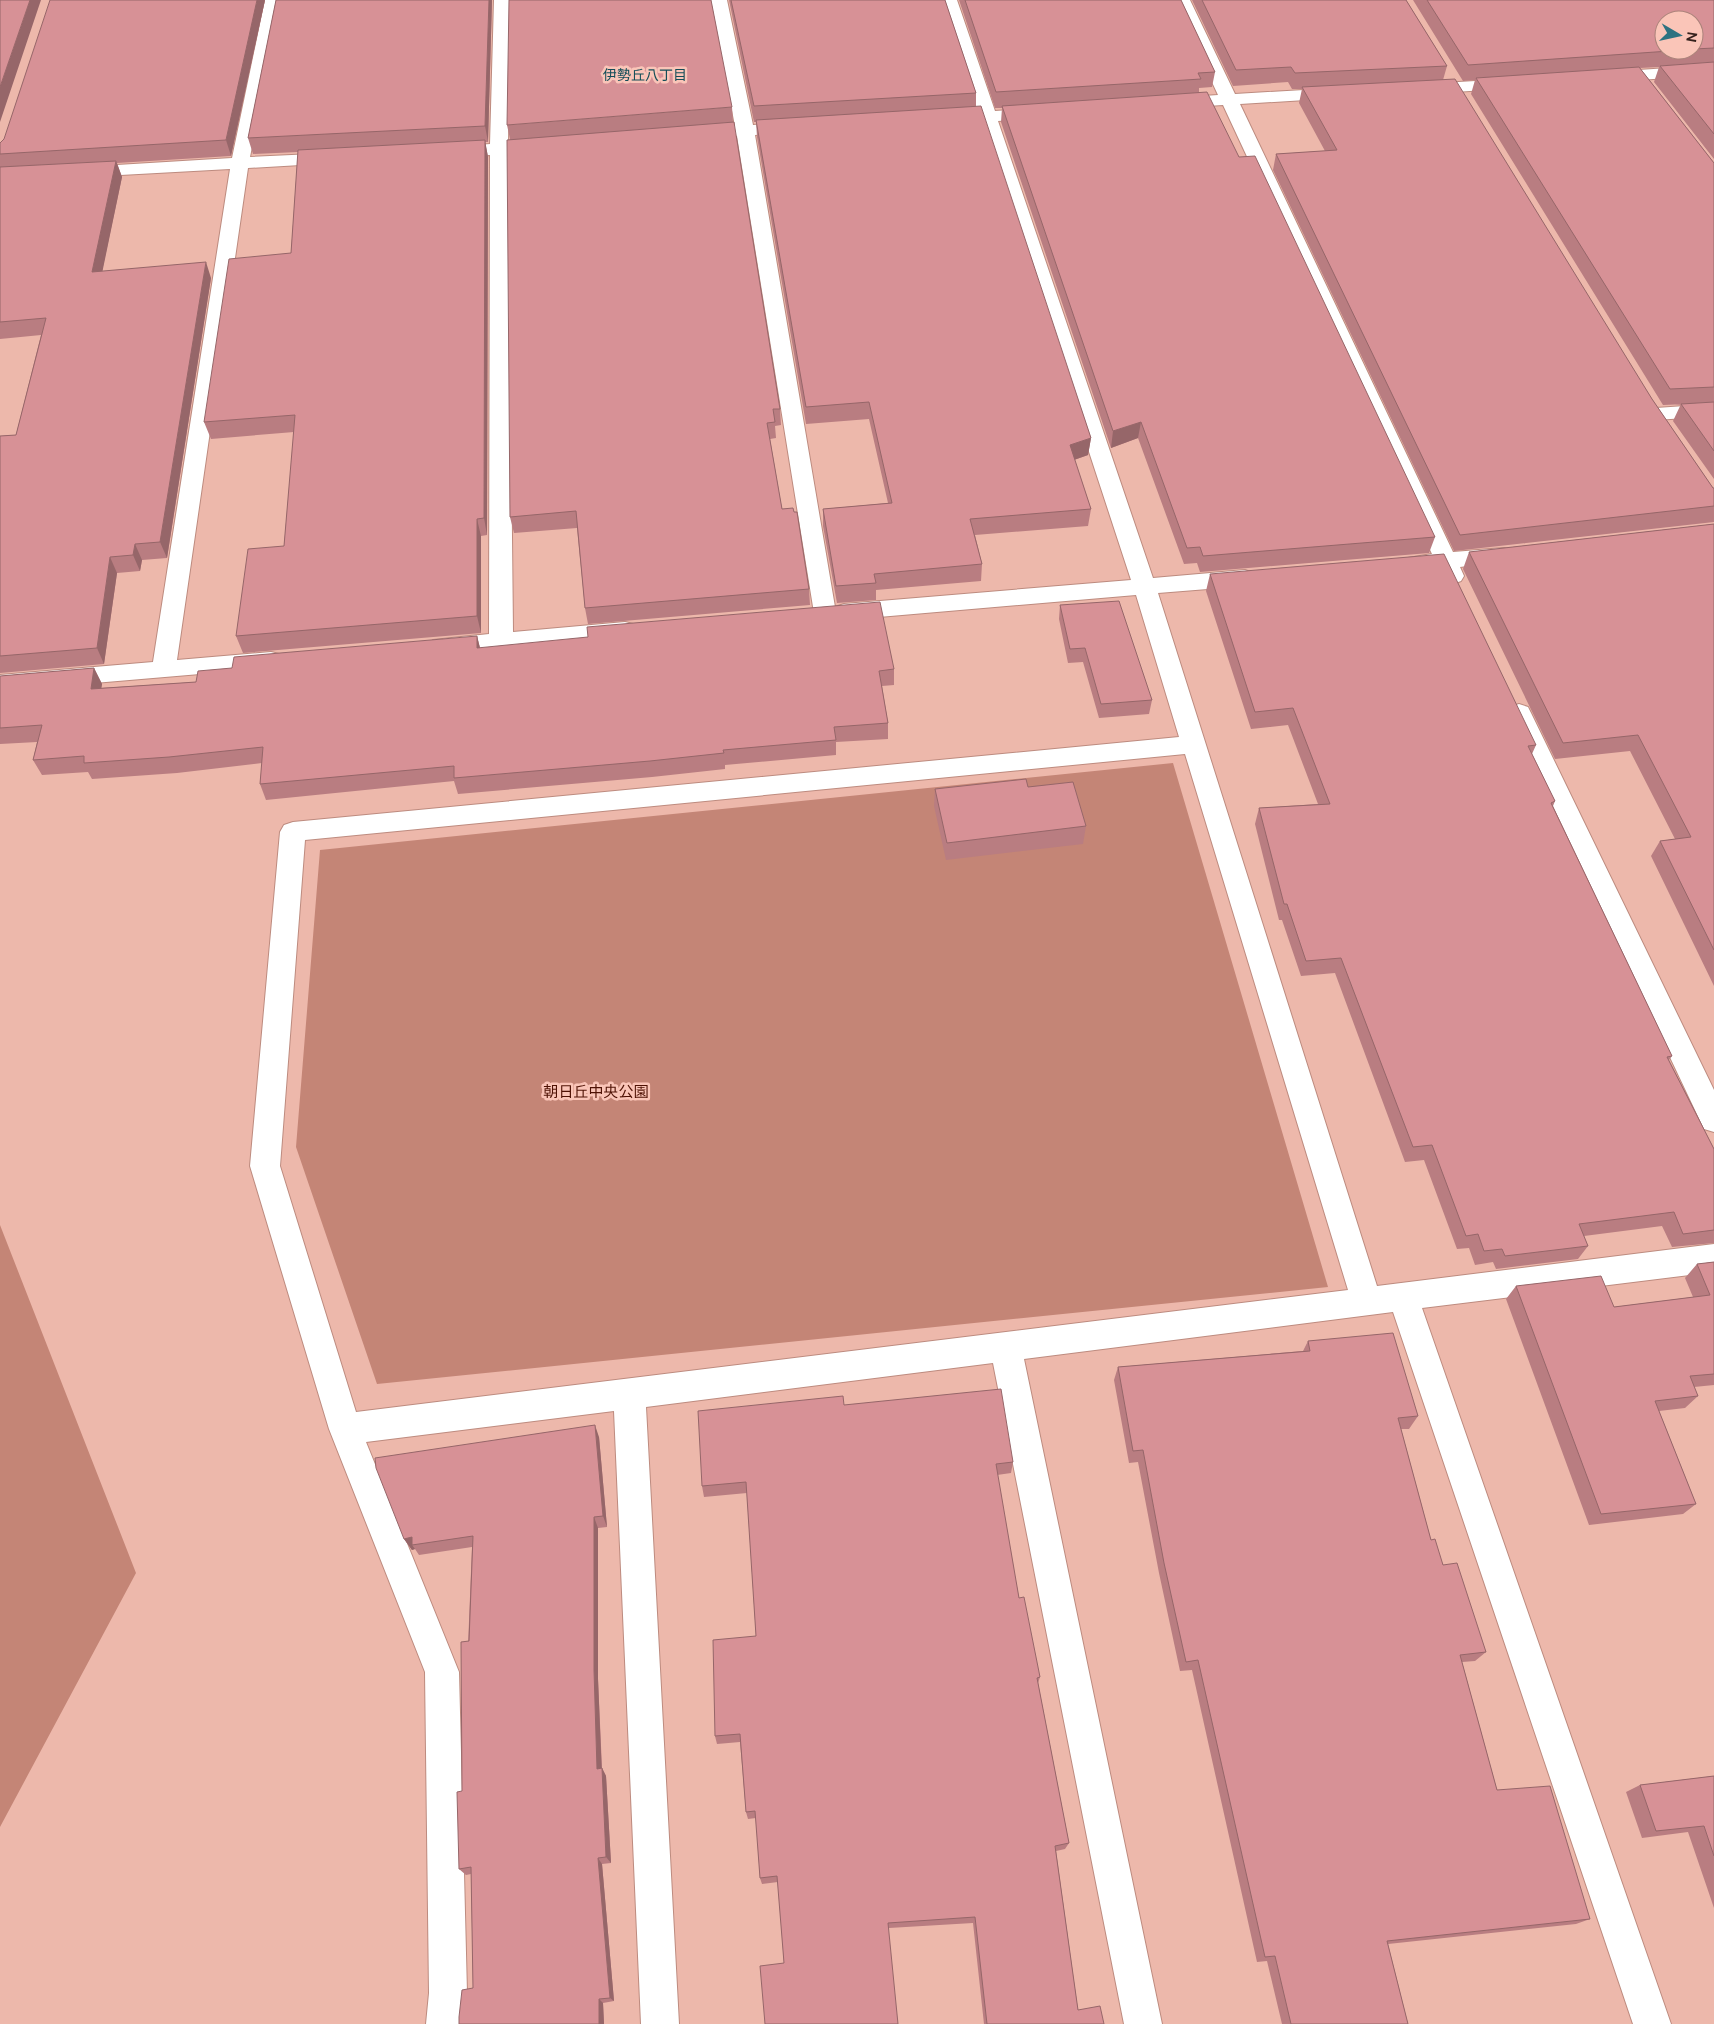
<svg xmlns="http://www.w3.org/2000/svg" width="1714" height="2024" viewBox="0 0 1714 2024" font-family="'DM Sans','Noto Sans JP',sans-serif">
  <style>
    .green { fill: #c48576 }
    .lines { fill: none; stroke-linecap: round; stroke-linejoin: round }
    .minor-casing { stroke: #bd8b7f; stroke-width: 2 }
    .minor { fill: #fff; fill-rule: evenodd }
    .wall { fill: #b97d81; fill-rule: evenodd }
    .shaded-wall { fill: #966669 }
    .building { fill: #d79196; stroke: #966669 }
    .labels { text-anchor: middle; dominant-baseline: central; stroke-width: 5; stroke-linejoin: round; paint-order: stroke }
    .far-neighbourhood-label { font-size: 14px; fill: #134d58; stroke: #fac5b8 }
    .park-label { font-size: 15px; fill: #4e1104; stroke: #fac5b8 }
  </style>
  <rect width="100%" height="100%" fill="#edb8ab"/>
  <path class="green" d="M1173 763 1328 1287 377 1384 296 1147 320 850Z
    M0 1225 136 1573 0 1827Z"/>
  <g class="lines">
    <defs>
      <path id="minor" d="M265 0H281L250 157 335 153 341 154 344 158 341 162 335 163 248 168 177 660 271 652 279 654 283 660 279 666 271 668 0 691V675L153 662 230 169 84 177 78 176 75 172 78 168 84 167 232 158Z
        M494 0H510L508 143 545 141 551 142 554 146 551 150 508 154 513 632 625 622 633 624 637 630 633 636 625 638 441 654 433 652 429 646 433 640 489 634 490 155 451 157 445 156 442 152 445 148 451 147 490 144Z
        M711 0H727L753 125 794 122 800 123 803 127 800 131 794 132 755 135 835 607 844 604 1131 580 981 122 947 124 941 123 938 119 941 115 978 112 941 0H957L995 111 1039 108 1045 109 1048 113 1045 117 1039 118 998 121 1153 578 1245 570 1253 573 1256 578 1253 583 1245 586 1158 593 1377 1286 1714 1244V1272L1422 1308 1671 2024H1633L1393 1312 1024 1359 1162 2024H1124L993 1363 646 1407 679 2024H641L614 1411 366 1442 459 1672 467 1993 464 2024H426L429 1993 425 1672 329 1429 250 1166 280 832 284 825 293 822 1179 737 1136 595 844 620 835 616 833 619 825 621 817 619 814 613 737 136 698 139 692 138 689 134 692 130 735 126ZM1185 754 1348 1290 356 1412 280 1166 305 840Z
        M1174 0H1190L1235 94 1338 88 1344 89 1347 93 1344 97 1338 98 1240 104 1453 552 1504 548 1512 550 1515 555 1512 560 1460 567 1464 576 1461 581 1453 584 1445 581 1438 569 1410 571 1402 569 1399 564 1402 559 1432 554 1223 105 1174 108 1168 107 1165 103 1168 99 1174 98 1218 95Z
        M1714 65V75L1608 82 1602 81 1600 77 1602 73 1608 72Z
        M1510 79 1516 80 1518 84 1516 88 1424 94 1418 93 1415 89 1418 85 1424 84Z
        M1714 404V416L1656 420 1649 419 1646 414 1649 409 1656 408Z
        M1519 704 1528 707 1531 713 1714 1090V1132L1704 1129 1507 713 1510 707Z"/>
    </defs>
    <use href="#minor" class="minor-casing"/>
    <use href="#minor" class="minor"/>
  </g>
  <path class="wall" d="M265 0 231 156 117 163 122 177 102 271 211 278 167 558 142 560 140 571 117 573 104 664 0 673V436L16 435 41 335 0 339V143Z
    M276 0H492L488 142H485L488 157 487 535 481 536V633L243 653 236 636 284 546 294 432 211 439 204 422 291 253 298 152 253 154 248 138Z
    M729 0H945L976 93V107L1091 438 1088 455 1074 460 1091 509 1088 526 975 535 982 564 981 581 876 590V600L837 603 823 526V509L888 503 869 419 806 424 757 137 756 122H754Z
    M959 0H1181L1215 72 1212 87 1199 88V93L1239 157 1435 537 1429 553 1200 572 1197 563 1184 564 1138 438 1111 448 1001 122 1002 108H995Z
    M1192 0H1406L1447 66 1443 80 1652 399 1713 488H1714V522L1454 551 1273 170 1276 154 1325 151 1299 103 1302 89H1292L1288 82 1233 86Z
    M1413 0H1714V159L1654 82 1659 67 1640 68 1714 163V479L1673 421 1681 404H1687L1663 405 1471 94 1475 80 1463 81ZM1694 20V50H1664Z
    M732 107 733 122 780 409 781 425 775 426 776 438 770 439 782 509 809 589 810 605 588 624 585 608 577 528 514 533 510 517V139L507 125Z
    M1714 524V986L1651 856 1660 841 1675 839 1630 751 1555 759 1463 569 1469 552Z
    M1210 574 1536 745 1532 754 1555 801 1553 806 1672 1056 1669 1060 1714 1149V1243L1672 1247 1662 1226 1584 1236 1588 1246 1578 1259 1496 1269 1493 1262 1475 1265 1469 1248 1457 1249 1424 1160 1405 1162 1335 973 1301 976 1282 920H1279L1255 824 1259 808 1318 804 1288 725 1251 729 1206 591Z
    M1060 605 1152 700 1149 714 1099 718 1083 662 1068 663 1059 619Z
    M477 636 480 648 894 669V685L882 686 888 723V739L836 742V755L725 765V769L652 777 458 794 454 781 266 800 260 784 262 763 177 773 92 779 88 772 42 775 33 760 37 742 0 744V676L94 668 102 684 101 688 196 682 232 668Z
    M935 789 1086 826 1083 844 946 860 934 806Z
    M1714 1262V1385L1694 1387 1698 1396 1685 1408 1659 1411 1696 1504 1683 1514 1589 1525 1506 1299 1516 1286 1614 1307 1693 1297 1685 1278 1697 1264Z
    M1308 1341 1418 1416 1409 1429H1401L1431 1540 1486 1652 1475 1661 1462 1662 1497 1790 1590 1919 1576 1924 1388 1944 1408 2024H1282L1267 1961 1257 1962 1192 1670 1180 1671 1159 1573 1138 1462 1129 1463 1114 1380 1118 1367 1303 1351Z
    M844 1405 1013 1462 1011 1473 997 1475 1019 1598 1040 1677 1038 1683 1069 1843 1065 1849 1056 1851 1078 2010 1104 2024H984L973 1923 889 1928 784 1963 778 1882 762 1884 760 1878 756 1818 748 1819 746 1812 740 1742 717 1744 715 1736 756 1636 747 1493 704 1497 702 1486Z
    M599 1437 607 1527 598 1528V1679L602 1768 606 1776 611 1863 602 1864 614 2001 603 2003 604 2024H459L473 1988 471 1874 466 1875 459 1869 472 1547 419 1555 415 1549 412 1550 404 1539Z
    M1714 1776V1908L1688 1832 1642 1838 1626 1792 1640 1785Z"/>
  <path class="shaded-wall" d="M30 0H41L0 122V87Z
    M257 0H265L231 156 226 140Z
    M489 0H492L488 142 485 126Z
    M485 140 488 157 487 535 484 518Z
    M116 161 122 177 99 288 92 272Z
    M206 262 211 278 167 558 160 542Z
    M1141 422 1138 438 1111 448 1113 431Z
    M1091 438 1088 455 1068 462 1070 445Z
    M477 519 481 536V633L477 616Z
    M135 544 142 560 140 571 133 555Z
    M110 557 117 573 104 664 97 648Z
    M477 636 481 652 477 648Z
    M94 668 102 684 99 705 91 689Z
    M595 1425 599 1437 607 1527 603 1516Z
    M594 1517 598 1528V1679L602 1777 597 1769 594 1670Z
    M412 1537V1545L415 1549 412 1550 404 1539Z
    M602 1768 606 1776 611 1863 606 1857Z
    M598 1858 602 1864 614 2001 610 1998Z
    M599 1999 603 2003 604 2024H599Z"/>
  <path class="building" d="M0 0H30L0 87Z
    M50 0H257L226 140 0 154V143L4 139Z
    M276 0H489L485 126 248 138Z
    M509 0H711L732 107 507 125Z
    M731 0H945L976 93 754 106Z
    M965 0H1181L1215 72 1198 73 1201 79 996 92Z
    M1202 0H1406L1447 66 1295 73 1291 67 1236 70Z
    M1427 0H1714V48L1694 49V20H1664V50H1684L1468 65Z
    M1714 62V134L1660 66Z
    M1639 67 1714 163V387L1670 389 1476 78Z
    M1455 79 1652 399 1713 488H1714V506L1460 535 1276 154 1337 150 1302 87Z
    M1207 92 1239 157 1255 156 1435 537 1203 556 1200 547 1187 548 1141 422 1113 431 1002 106Z
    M981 106 1091 438 1070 445 1091 509 970 519 982 564 874 574 876 583 836 586 823 509 892 503 869 402 806 407 756 120Z
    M734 122 780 409H773L775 422 767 423 782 509 793 508 794 512H797L809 589 585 608 576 511 510 517 507 140Z
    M485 140 484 518 477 519V616L236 636 248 549 284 546 295 415 204 422 229 259 291 253 298 150Z
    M116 161 92 272 206 262 160 542 135 544 133 555 110 557 97 648 0 656V436L16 435 46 318 0 322V167Z
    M1714 402V451L1681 404Z
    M1714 524V950L1660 841 1691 837 1638 735 1563 743 1469 552Z
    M1444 554 1536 745 1528 746 1555 801 1551 803 1672 1056 1667 1057 1714 1149V1230L1683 1234 1674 1212 1579 1224 1588 1246 1505 1256 1502 1249 1484 1251 1478 1234 1466 1236 1432 1145 1413 1147 1341 958 1306 961 1287 904H1284L1259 808 1330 804 1293 708 1255 712 1210 574Z
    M1119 601 1152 700 1101 704 1085 648 1070 649 1060 605Z
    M880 602 894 669 879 671 888 723 834 727 836 740 723 750 724 753 650 761 454 778V766L260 784 263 747 169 757 84 763V756L33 760 42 725 0 728V676L94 668 91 689 196 682 198 671 232 668 234 657 477 636V648L588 637 587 627Z
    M1026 779 1028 787 1073 782 1086 826 947 843 935 789Z
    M1714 1262V1374L1690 1376 1698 1396 1655 1401 1696 1504 1601 1514 1516 1286 1601 1276 1614 1307 1710 1295 1697 1264Z
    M1393 1333 1418 1416 1398 1418 1431 1540 1435 1539 1443 1565 1457 1563 1486 1652 1460 1655 1497 1790 1550 1786 1590 1919 1387 1941 1408 2024H1291L1275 1956 1265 1957 1198 1660 1186 1662 1164 1563 1143 1450 1133 1451 1118 1367 1310 1351 1308 1341Z
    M1001 1389 1013 1462 996 1464 1019 1598 1024 1597 1040 1677 1037 1678 1069 1843 1055 1846 1078 2010 1100 2006 1104 2024H987L975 1917 888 1923 898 2024H765L760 1966 784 1963 777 1876 760 1878 755 1811 746 1812 740 1734 715 1736 713 1640 756 1636 746 1482 702 1486 698 1411 843 1396 844 1405Z
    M595 1425 603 1516 594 1517V1670L597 1769 602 1768 606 1857 598 1858 610 1998 599 1999V2024H459V2017L462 1990 473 1988 471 1867 459 1869 457 1792 462 1791 461 1642 469 1641 473 1536 412 1545V1537L404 1539 376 1468 375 1458Z
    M1714 1776V1856L1704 1826 1656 1831 1640 1785Z"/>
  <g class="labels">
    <g class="far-neighbourhood-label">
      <text x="645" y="75">伊勢丘八丁目</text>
    </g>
    <g class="park-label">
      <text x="596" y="1092">朝日丘中央公園</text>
    </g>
  </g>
  <g transform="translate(1679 35) rotate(99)"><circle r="24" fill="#fac5b8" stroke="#ab837a"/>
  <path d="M0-4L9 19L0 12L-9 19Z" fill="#2d7281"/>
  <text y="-8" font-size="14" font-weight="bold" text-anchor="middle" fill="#34211c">N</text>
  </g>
</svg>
